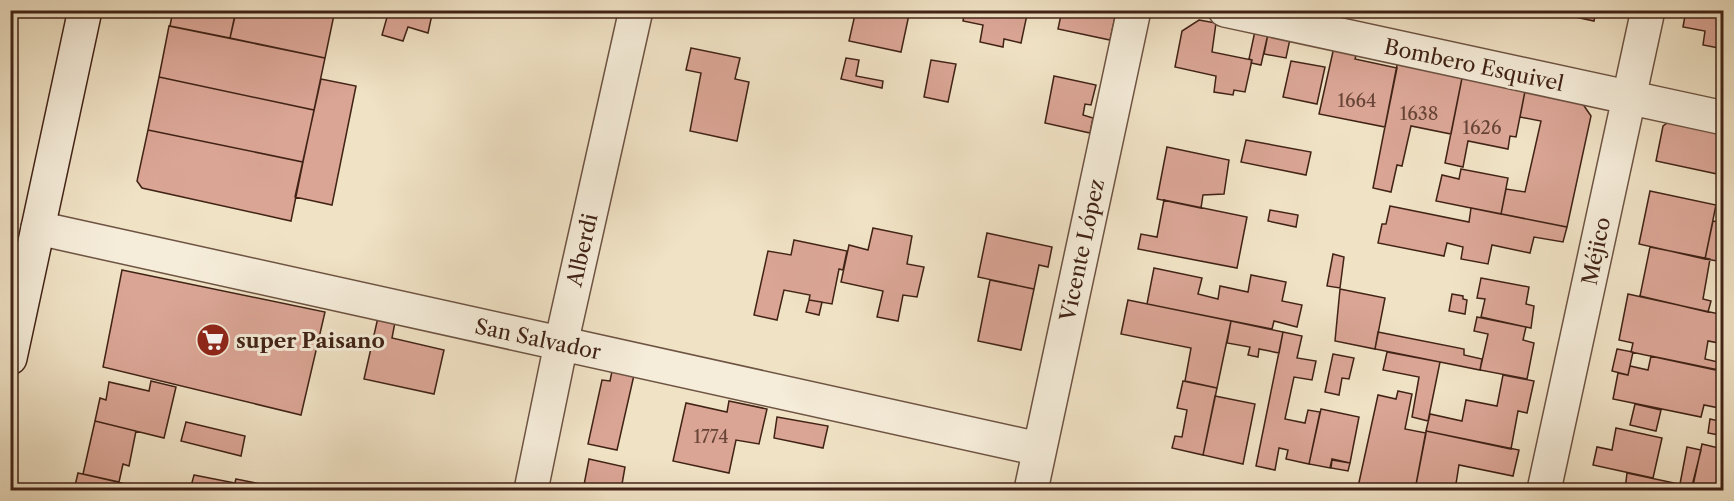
<svg xmlns="http://www.w3.org/2000/svg" width="1734" height="501" viewBox="0 0 1734 501" font-family="'Libre Caslon Text',serif">
  <style>
    .building { fill: #daa595; stroke: #412316; stroke-width: 1.5 }
    .lines { fill: none; stroke-linecap: round; stroke-linejoin: round }
    .minor-casing { stroke: #6d5342; stroke-width: 36 }
    .secondary-casing { stroke: #412316; stroke-width: 36 }
    .minor { stroke: #f5ecd9; stroke-width: 33 }
    .secondary { stroke: #f5ecd9; stroke-width: 33 }
    .labels { text-anchor: middle; dominant-baseline: central; stroke-width: 6; stroke-linejoin: round; paint-order: stroke }
    .number-label { font-size: 18px; fill: #674436 }
    .street-label { font-size: 21px; fill: #412316; stroke: #f5ecd9 }
    .poi-label { font-size: 21px; font-weight: bold; fill: #412316; stroke: #f5ecd9; text-anchor: start }
  </style>
  <rect width="100%" height="100%" fill="#f0e2c5"/>
  <filter id="stains"><feTurbulence type="fractalNoise" baseFrequency=".00333" numOctaves="4"/><feColorMatrix values="0 0 0 0 .2 0 0 0 0 .09 0 0 0 0 .02 0 0 0 .5 -.17"/></filter>
  <radialGradient id="worn" r=".72"><stop offset=".6" stop-color="#630" stop-opacity="0"/><stop offset="1" stop-color="#630" stop-opacity=".3"/></radialGradient>
  <path class="building" d="M173 10 236 12 230 38 170 26Z
    M236 10H335L325 58 230 38Z
    M389 10H433L428 33 408 27 403 41 382 35Z
    M856 10H910L901 52 849 41Z
    M965 10H1028L1021 43 1004 39 1003 47 980 42 983 25 963 21Z
    M1062 10H1111L1115 17 1110 40 1058 29Z
    M1543 10H1596L1594 21Z
    M1686 10H1724V49L1703 45 1705 31 1683 27Z
    M1199 20 1216 23 1212 52 1252 60 1245 92 1234 90 1233 95 1214 92 1216 76 1175 67 1182 31Z
    M169 26 325 58 314 110 159 77Z
    M1255 31 1268 34 1261 65 1251 63 1252 60 1249 59Z
    M1268 34 1290 39 1286 58 1264 54Z
    M1334 47 1357 52 1355 59 1397 68 1385 127 1319 114Z
    M691 48 740 58 735 79 749 82 737 141 690 131 701 73 686 70Z
    M846 58 859 60 856 76 883 81 882 88 841 79Z
    M931 60 956 64 948 102 924 97Z
    M1398 60 1463 73 1451 134 1411 126 1402 166 1397 165 1391 192 1373 188Z
    M1291 61 1325 67 1317 104 1283 97Z
    M1463 73 1526 86 1516 137 1510 136 1508 149 1468 141 1463 167 1445 163Z
    M1054 76 1096 85 1091 105 1085 104 1083 115 1093 118 1090 133 1045 123Z
    M159 77 314 110 303 162 148 130Z
    M321 79 356 86 332 205 295 197Z
    M1526 86 1578 97 1591 116 1567 227 1501 214 1506 189 1525 192 1541 121 1520 117Z
    M1676 117 1724 127 1722 175 1656 161 1663 126Z
    M148 130 303 162 291 221 142 188 137 181Z
    M1246 140 1311 152 1306 175 1241 162Z
    M1167 147 1229 160 1224 194 1203 195 1201 208 1157 199Z
    M1461 169 1508 178 1501 214 1436 201 1442 175 1459 179Z
    M1650 191 1716 205 1705 259 1639 244Z
    M1164 200 1247 217 1237 268 1138 249 1141 234 1157 237Z
    M1390 206 1469 222 1471 208 1567 227 1563 242 1534 237 1530 253 1492 245 1488 264 1461 259 1463 247 1447 243 1444 256 1378 243 1382 224H1386Z
    M1270 210 1298 215 1296 227 1268 221Z
    M1713 221 1724 223V262L1705 259Z
    M873 228 912 236 907 264 924 267 917 297 903 295 898 321 877 317 883 291 841 282 849 245 868 250Z
    M987 233 1052 247 1048 267 1039 265 1034 289 978 277Z
    M794 240 847 251 843 270 839 269 832 304 809 300 810 295 784 290 777 320 754 315 768 251 791 255Z
    M1650 247 1710 259 1703 299 1711 301 1708 312 1640 296Z
    M1333 254 1344 257 1340 288 1327 286Z
    M1154 268 1202 278 1198 294 1218 299 1220 286 1248 292 1251 275 1286 282 1282 301 1302 305 1297 327 1274 321 1272 329 1147 304Z
    M122 270 325 312 301 415 103 367Z
    M1481 278 1529 287 1526 304 1534 306 1531 328 1481 317 1485 299 1477 298Z
    M990 280 1034 289 1021 350 978 341Z
    M1340 289 1385 298 1375 349 1335 341Z
    M1452 294 1463 296V299L1467 300 1465 314 1449 311Z
    M1628 294 1724 315V344L1708 341 1705 359 1718 362 1716 370 1631 352 1633 343 1619 340Z
    M809 300 822 302 819 315 806 312Z
    M1128 300 1231 321 1217 388 1185 381 1191 348 1121 334Z
    M379 313 396 317 392 338 444 350 434 394 364 379Z
    M1477 317 1526 327 1523 340 1534 343 1527 379 1480 370 1488 334 1474 331Z
    M1231 321 1283 332 1279 353 1259 349 1258 357 1248 355 1250 347 1227 343Z
    M1283 332 1302 336 1297 358 1316 361 1312 380 1294 377 1285 419 1305 423 1308 410 1320 412 1309 464 1286 459 1288 450 1279 448 1275 470 1256 466Z
    M1378 332 1464 349V355L1482 359 1480 370 1375 349Z
    M1617 349 1633 352 1628 375 1612 371Z
    M1387 352 1440 362 1428 421 1412 417 1419 377 1383 370Z
    M1333 354 1354 358 1349 379 1342 378 1339 395 1325 392Z
    M1651 356 1724 371V409L1704 405 1701 417 1613 399 1618 373 1628 375 1630 366 1648 370Z
    M612 371 634 375 617 450 588 444 602 380 610 381Z
    M1503 375 1534 381 1527 413 1518 411 1511 449 1426 431 1430 414 1462 421 1466 400 1497 406Z
    M151 381 176 387 164 438 95 421 100 398 106 400 109 382 149 391Z
    M1183 381 1217 388 1203 455 1172 448 1175 436 1182 437 1187 410 1177 408Z
    M1398 391 1412 394 1405 429 1426 433 1415 490H1375L1358 487 1378 395 1396 399Z
    M1215 396 1255 404 1243 464 1203 455Z
    M729 401 767 409 759 444 736 440 729 473 673 461 686 403 727 412Z
    M1635 404 1661 410 1656 431 1630 425Z
    M1321 409 1359 417 1350 463 1332 459 1330 468 1309 464Z
    M777 417 828 426 823 448 774 438Z
    M1710 419 1724 422V436L1708 433Z
    M95 421 136 431 129 466 123 464 119 482 83 474Z
    M186 422 245 436 241 456 181 441Z
    M1616 428 1662 438 1653 478 1593 465 1597 447 1612 450Z
    M1426 431 1519 450 1513 476 1459 465 1455 490H1415Z
    M1702 444 1723 449 1715 490H1717H1692Z
    M1687 447 1701 450 1692 486 1680 484Z
    M589 459 625 467 621 490H583Z
    M1332 460 1350 463 1348 471 1331 468Z
    M78 473 122 483 120 490H74Z
    M1627 473 1693 487 1692 490H1625Z
    M194 475 235 483 233 490H190Z
    M236 479 290 490H233Z"/>
  <g class="lines">
    <defs>
      <path id="minor" d="M1225 10 1724 118
        M38 228 1039 449
        M531 490 561 344 636 10
        M1031 490 1134 10
        M1544 490 1648 10"/>
      <path id="secondary" d="M10 358 85 10"/>
    </defs>
    <use href="#minor" class="minor-casing"/>
    <use href="#secondary" class="secondary-casing"/>
    <use href="#minor" class="minor"/>
    <use href="#secondary" class="secondary"/>
  </g>
  <defs>
    <symbol id="supermarket-disc" viewBox="-11 -11 22 22"><circle r="9.5" fill="#8f2418" stroke="#f5ecd9"/><path d="M-6-5.5h2.5l.6 2H6L4.5 2H-2.5L-4.4-4H-6ZM-1.5 3.2a1.3 1.3 0 1 0 .1 0ZM3 3.2a1.3 1.3 0 1 0 .1 0Z" fill="#fff"/></symbol>
  </defs>
  <g fill-rule="evenodd">
    <use href="#supermarket-disc" x="194" y="321" width="38" height="38"/>
  </g>
  <g class="labels">
    <g class="number-label">
      <text x="1357" y="101">1664</text>
      <text x="1419" y="114">1638</text>
      <text x="1482" y="128">1626</text>
      <text x="711" y="437">1774</text>
    </g>
    <g class="street-label">
      <text transform="translate(1474 65) rotate(12)">Bombero Esquivel</text>
      <text transform="translate(582 250) rotate(-77)">Alberdi</text>
      <text transform="translate(1082 250) rotate(-78)">Vicente López</text>
      <text transform="translate(1596 251) rotate(-78)">Méjico</text>
      <text transform="translate(538 339) rotate(12)">San Salvador</text>
    </g>
    <g class="poi-label">
      <text x="236" y="340">super Paisano</text>
    </g>
  </g>
  <rect width="1734" height="501" fill="none" stroke="#f0e2c5" stroke-width="36"/>
  <rect x="12" y="12" width="1710" height="477" fill="none" stroke="#412316" stroke-width="3"/>
  <rect x="18" y="18" width="1698" height="465" fill="none" stroke="#412316" stroke-width="1.5"/>
  <rect width="100%" height="100%" filter="url(#stains)"/>
  <rect width="100%" height="100%" fill="url(#worn)"/>
</svg>
